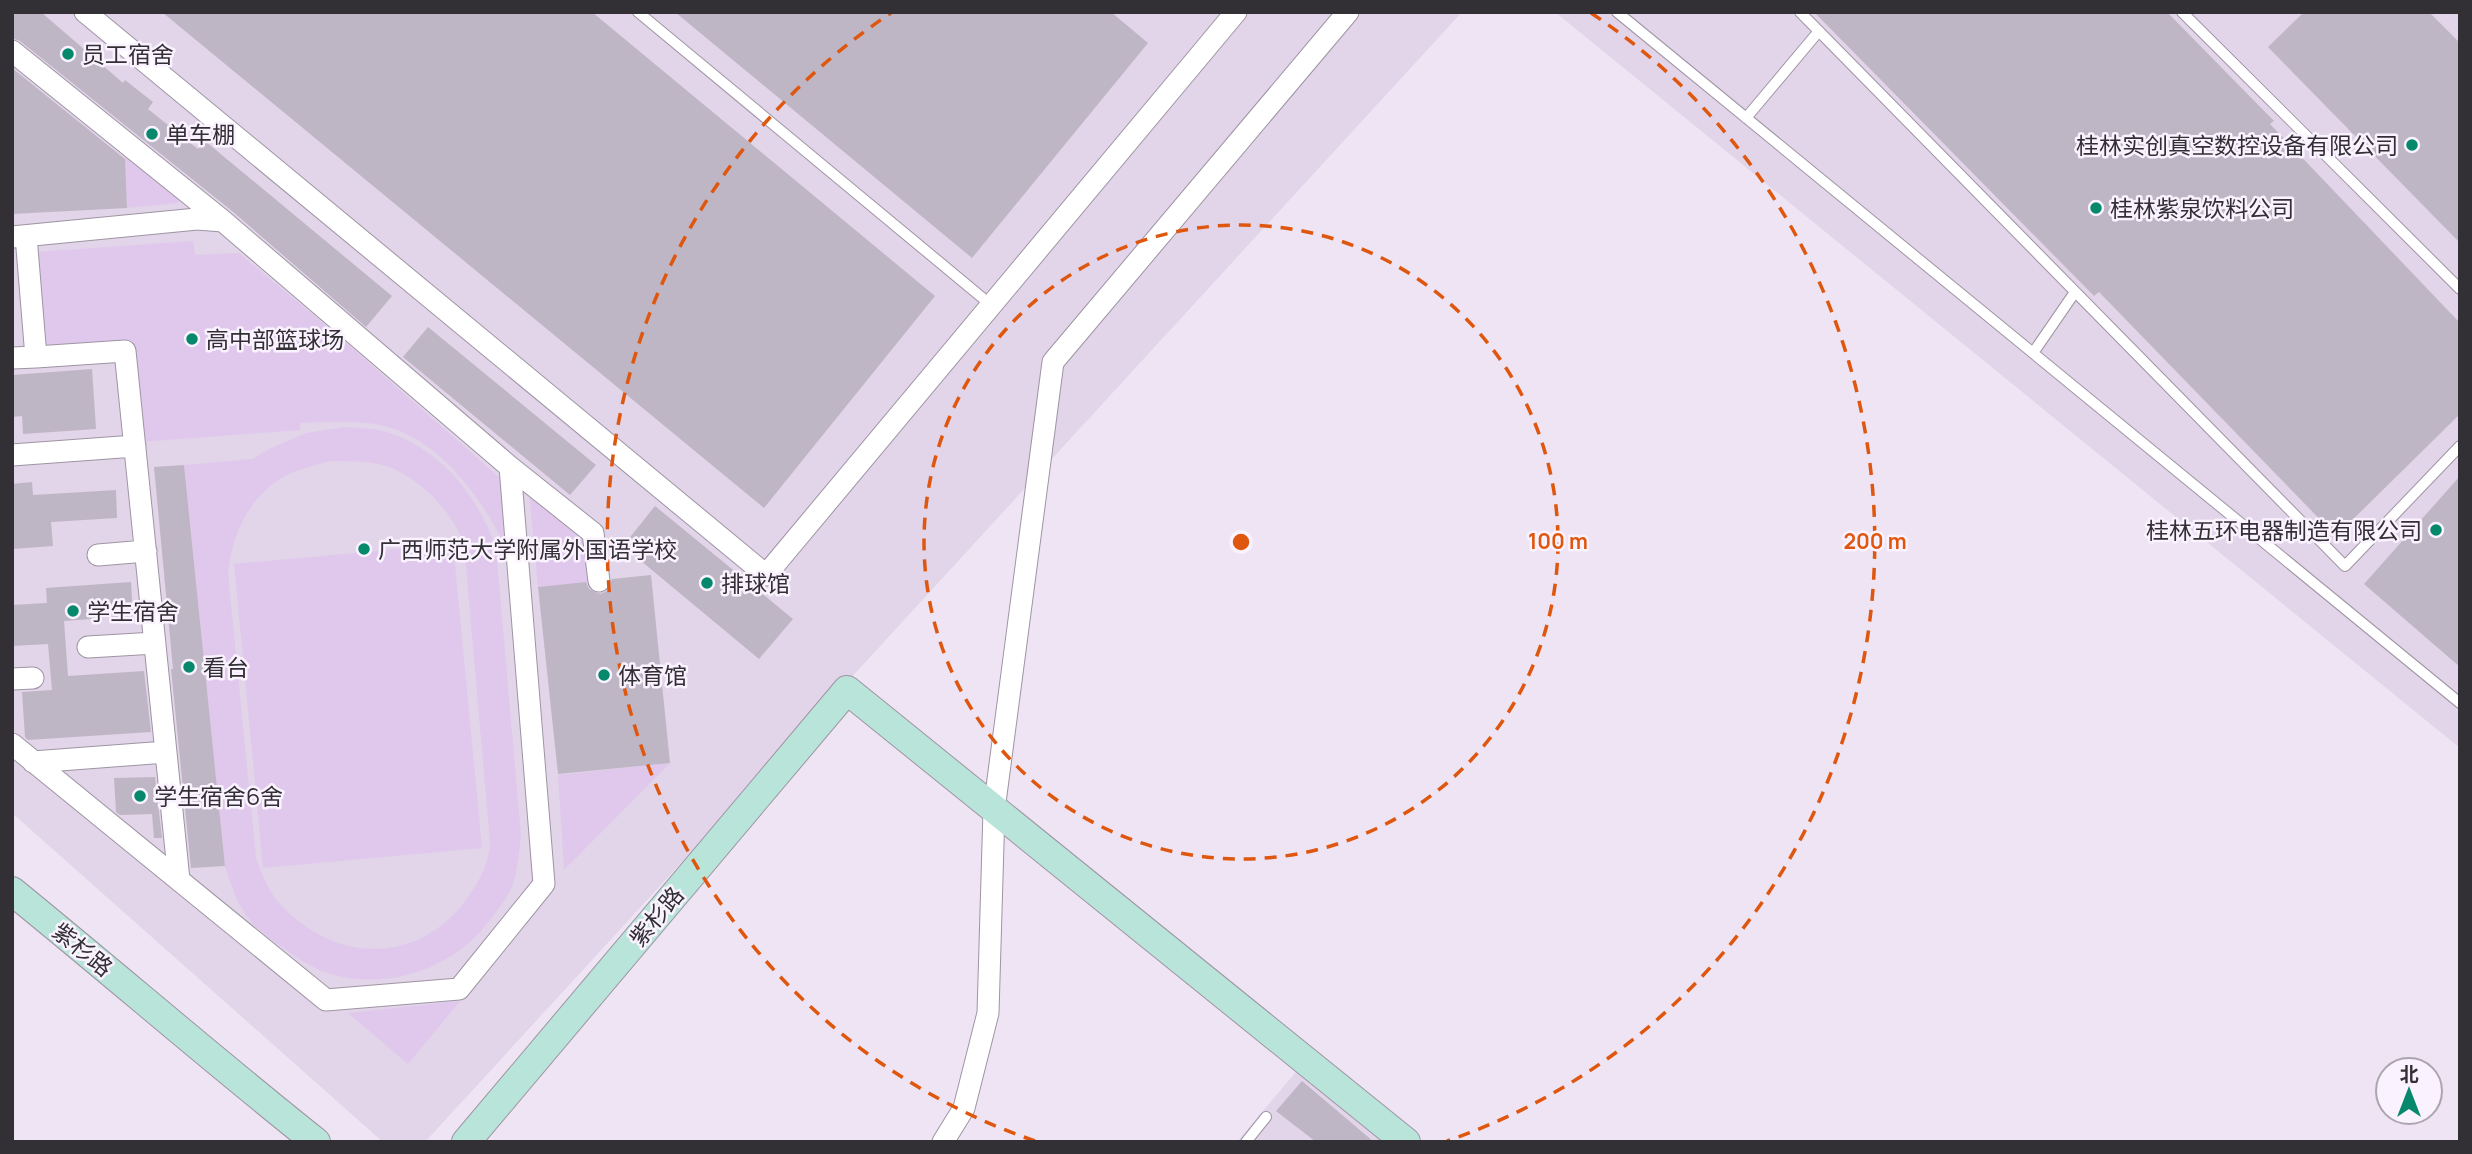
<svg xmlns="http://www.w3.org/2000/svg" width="2472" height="1154" viewBox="0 0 2472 1154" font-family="Manrope,'Noto Sans SC',sans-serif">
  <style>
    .built { fill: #e2d4e9 }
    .green { fill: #dfc8ec; fill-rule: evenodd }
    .building { fill: #bfb6c5 }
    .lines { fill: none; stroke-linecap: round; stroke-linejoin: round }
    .lane-casing { stroke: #9e95a3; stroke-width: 12 }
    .street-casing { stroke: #9e95a3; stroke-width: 23 }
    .secondary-casing { stroke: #9e95a3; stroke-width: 30 }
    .lane { stroke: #fff; stroke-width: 10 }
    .street { stroke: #fff; stroke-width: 21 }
    .secondary { stroke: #b9e4da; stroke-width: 28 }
    .ring { fill: none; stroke: #df570e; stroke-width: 3.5; stroke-dasharray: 12 9 }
    .poi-dot { fill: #05886c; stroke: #faf3ff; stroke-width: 2.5 }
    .labels { text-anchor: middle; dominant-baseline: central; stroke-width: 5; stroke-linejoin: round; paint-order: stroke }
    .poi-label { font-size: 23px; fill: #333035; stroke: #faf3ff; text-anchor: start }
    .street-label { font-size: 23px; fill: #333035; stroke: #faf3ff }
    .centre { fill: #df570e; stroke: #faf3ff; stroke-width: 3.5 }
    .ring-label { font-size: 21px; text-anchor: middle; font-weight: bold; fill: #df570e; stroke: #faf3ff; stroke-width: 5; stroke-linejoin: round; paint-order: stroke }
  </style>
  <rect width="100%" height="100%" fill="#eee4f4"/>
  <path class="built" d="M12 12H1462L425 1142H383L12 813Z
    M1555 12H2460V748Z
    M1300 1067 1388 1142H1237Z"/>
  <path class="green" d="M124 150 181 198 178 203 127 208Z
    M193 241 195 255 239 253 335 333 500 478 506 547C481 498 440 438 381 425 354 420 327 422 300 423V430L140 442 133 347 42 348 36 252Z
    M345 427C357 428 371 428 383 431 439 447 478 495 496 548L521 836C519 852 518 868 513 884 508 897 498 909 490 920 456 966 395 989 338 976 319 972 302 961 286 950 271 940 256 929 246 915 236 901 230 882 225 866L184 465 253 459 267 450 306 433ZM330 461C346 461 363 461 379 464 416 473 451 509 464 544L490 842C489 864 479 882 466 900 417 966 335 963 281 905 269 893 262 874 256 858L228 573C232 536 247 501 278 480 293 470 313 466 330 461Z
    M529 492 584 535 589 582 538 587Z
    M453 544 482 848 263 868 234 564Z
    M670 763 564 870 558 775Z
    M460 1001 408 1064 348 1013Z"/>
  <path class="building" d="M12 12H41L123 83 125 80 153 102 148 109 198 149 205 141 392 296 366 327 232 211 20 41 12 38Z
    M162 12H592L935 296 764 508Z
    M675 12H1111L1148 43 972 258Z
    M1814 12H2167L2274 121 2270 124 2460 323V414L2336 536 2099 292 2094 296Z
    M2304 12H2429L2460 43V243L2268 47Z
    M12 68 125 159 127 208 12 214Z
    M428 327 596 465 570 495 403 357Z
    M92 369 96 429 23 434 22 416 12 417V375Z
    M184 465 225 866 191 868 171 669H173L154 467Z
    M2460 476V667L2364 584Z
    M32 482 33 495 116 490 117 518 51 522 53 546 12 549V484Z
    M655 506 793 619 759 659 623 546Z
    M651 575 670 763 558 774 538 587 586 582 589 589 600 594 607 591 612 579Z
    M131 582 133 616 64 621 68 676 144 671 151 732 28 740 25 737 22 692 52 690 48 644 12 646V605L47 603 46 588Z
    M155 777 162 838H154L152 814 120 815 116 812 114 778Z
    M1302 1081 1374 1142H1316L1276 1111Z"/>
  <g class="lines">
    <defs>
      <path id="lane" d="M638 12 991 305
        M1617 12 2460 703
        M1800 12 2345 566 2460 446
        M2182 12 2460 289
        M1746 118 1819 31
        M2033 353 2075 292
        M1246 1142 1266 1117"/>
      <path id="street" d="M85 12 766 575 1236 12
        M12 51 223 221
        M26 236 36 357 125 351 179 880
        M12 237 197 219 223 221 510 467 544 884 459 989 326 1000 12 744
        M12 358 36 357
        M12 455 135 446
        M510 467 593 533 599 581
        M98 555 146 551
        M88 647 155 643
        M12 679 33 678
        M33 762 166 752
        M943 1142 964 1108 988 1013 994 810 1053 362 1348 12"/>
      <path id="secondary" d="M12 891C114 974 213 1060 316 1142
        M466 1142 847 690 1406 1142"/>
    </defs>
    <use href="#lane" class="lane-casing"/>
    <use href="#street" class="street-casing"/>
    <use href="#secondary" class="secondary-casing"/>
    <use href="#lane" class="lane"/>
    <use href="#street" class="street"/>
    <use href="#secondary" class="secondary"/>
  </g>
  <g class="ring">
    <circle cx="1241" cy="542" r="317"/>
    <path d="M1035 1141A634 634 0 0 1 891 13M1591 13A634 634 0 0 1 1447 1141"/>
  </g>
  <g class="poi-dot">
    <circle cx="68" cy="54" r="7"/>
    <circle cx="152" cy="134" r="7"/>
    <circle cx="2412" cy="145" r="7"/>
    <circle cx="2096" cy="208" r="7"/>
    <circle cx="192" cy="339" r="7"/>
    <circle cx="2436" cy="530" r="7"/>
    <circle cx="364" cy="549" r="7"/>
    <circle cx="707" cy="583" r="7"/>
    <circle cx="73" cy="611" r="7"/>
    <circle cx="189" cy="667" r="7"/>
    <circle cx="604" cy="675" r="7"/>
    <circle cx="140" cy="796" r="7"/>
  </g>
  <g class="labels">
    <g class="poi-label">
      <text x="82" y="54">员工宿舍</text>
      <text x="166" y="134">单车棚</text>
      <text x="2398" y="145" text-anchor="end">桂林实创真空数控设备有限公司</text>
      <text x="2110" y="208">桂林紫泉饮料公司</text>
      <text x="206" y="339">高中部篮球场</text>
      <text x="2422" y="530" text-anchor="end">桂林五环电器制造有限公司</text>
      <text x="378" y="549">广西师范大学附属外国语学校</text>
      <text x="721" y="583">排球馆</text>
      <text x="87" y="611">学生宿舍</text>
      <text x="203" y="667">看台</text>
      <text x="618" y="675">体育馆</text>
      <text x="154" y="796">学生宿舍6舍</text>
    </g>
    <g class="street-label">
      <text transform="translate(656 916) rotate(-50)">紫杉路</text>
      <text transform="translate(83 949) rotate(39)">紫杉路</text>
    </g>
  </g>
  <circle cx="1241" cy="542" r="10" class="centre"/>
  <g class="ring-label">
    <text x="1558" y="549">100 m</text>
    <text x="1875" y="549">200 m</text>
  </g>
  <rect width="2472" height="1154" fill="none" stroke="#333035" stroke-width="28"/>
  <g transform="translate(2409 1091)"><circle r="33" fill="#faf3ff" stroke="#aaa5ae" stroke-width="2"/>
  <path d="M0-5L12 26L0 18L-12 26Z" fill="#05886c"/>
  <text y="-10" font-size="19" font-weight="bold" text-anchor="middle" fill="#333035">北</text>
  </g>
</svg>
